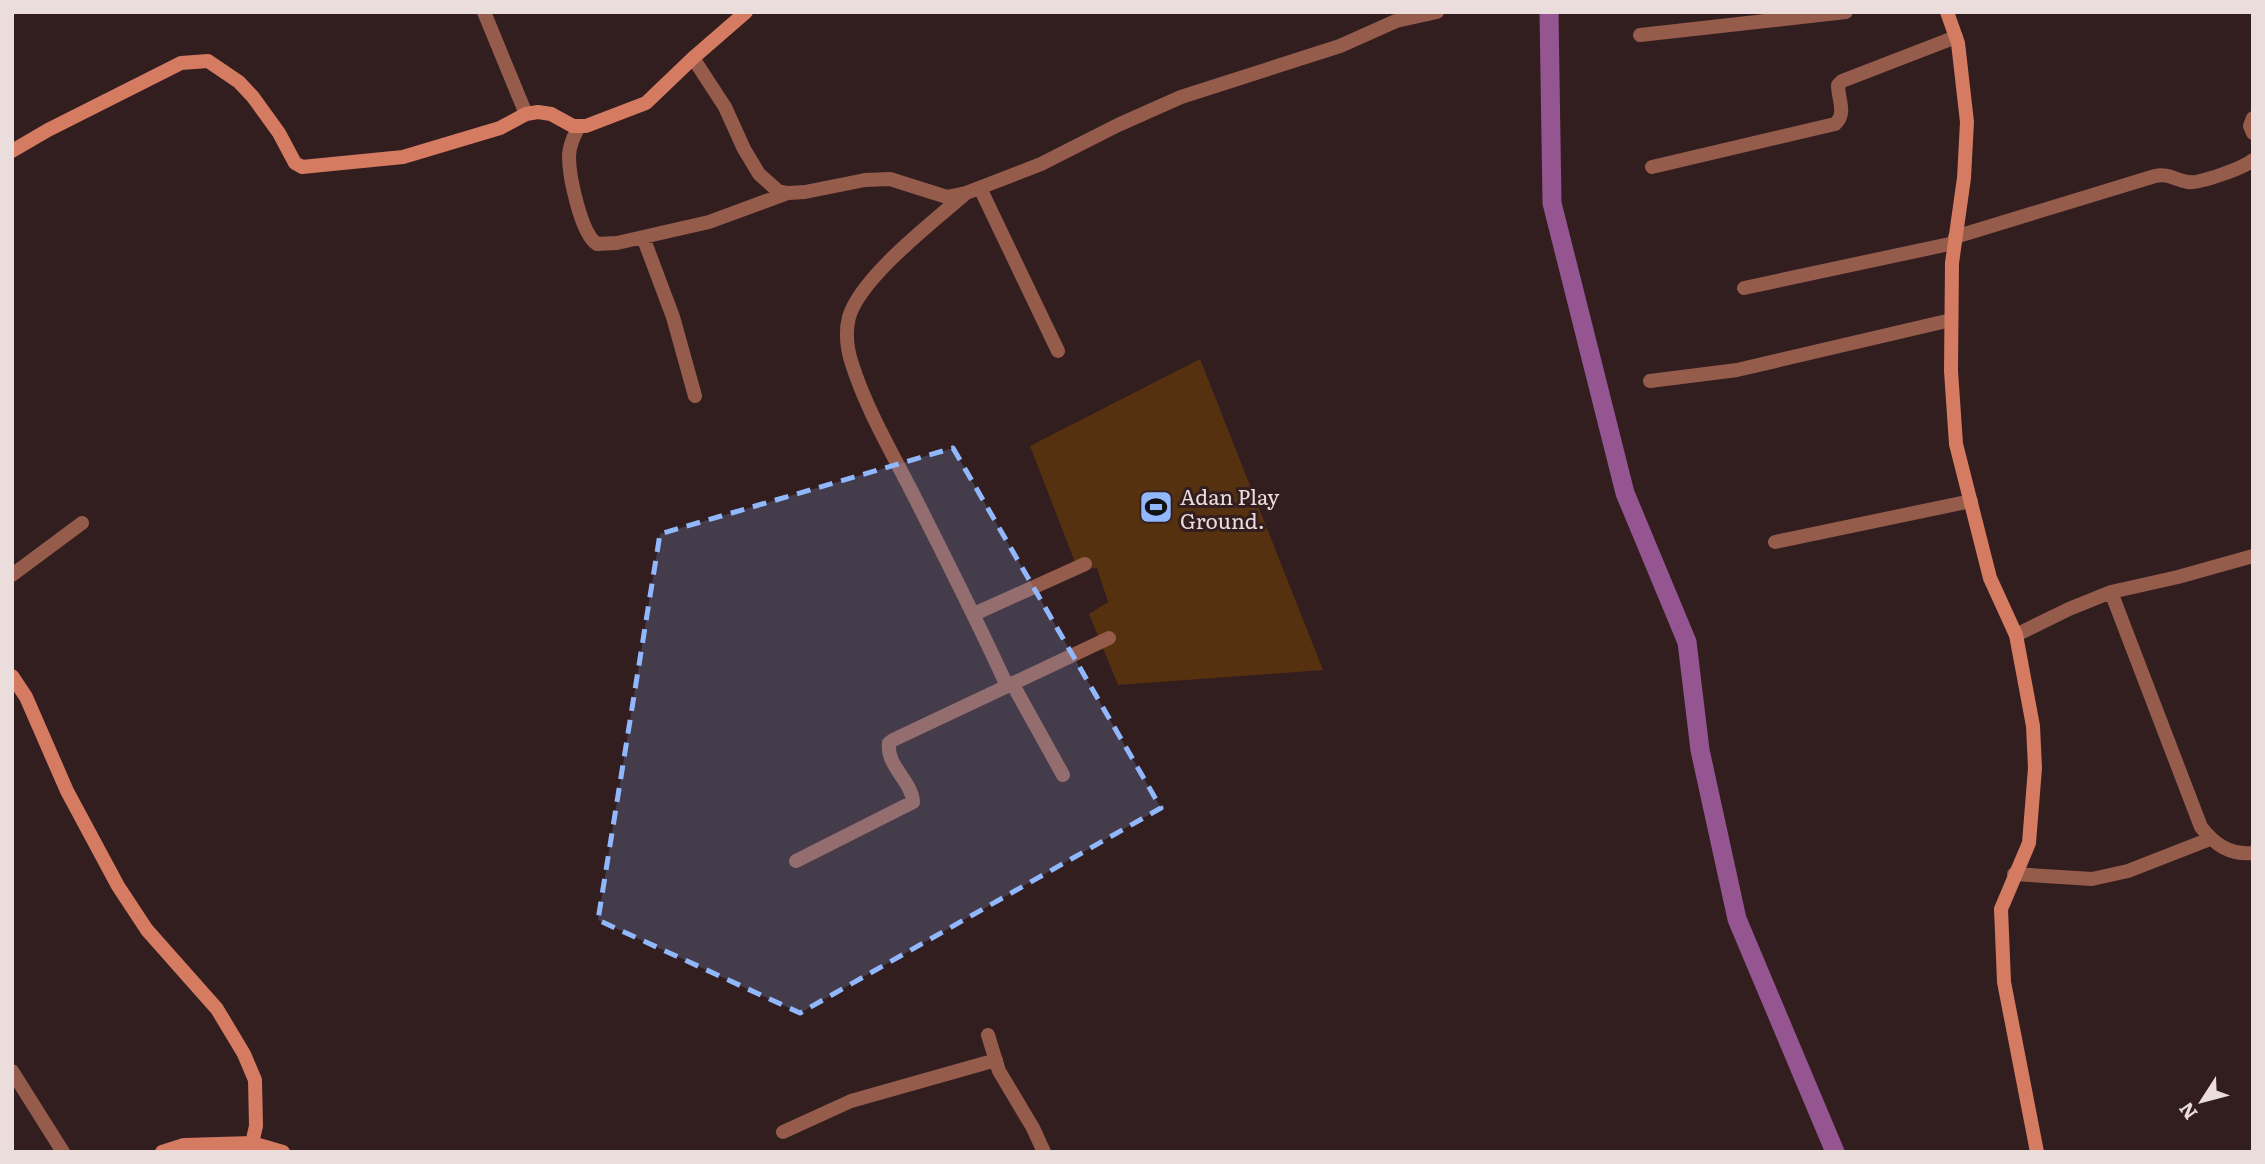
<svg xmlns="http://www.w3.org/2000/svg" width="2265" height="1164" viewBox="0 0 2265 1164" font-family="Literata,serif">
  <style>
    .green { fill: #563110 }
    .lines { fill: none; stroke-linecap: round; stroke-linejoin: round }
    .canal { stroke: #945590; stroke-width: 19 }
    .street { stroke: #955c4c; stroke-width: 14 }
    .secondary { stroke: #d57b61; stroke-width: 14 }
    .marked { fill: #91b8fd; fill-opacity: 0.2; stroke: #91b8fd; stroke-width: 5; stroke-dasharray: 14 9; stroke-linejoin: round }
    .labels { text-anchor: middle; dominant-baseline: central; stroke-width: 6; stroke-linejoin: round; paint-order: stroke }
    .poi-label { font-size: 21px; fill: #ecdddd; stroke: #321d1f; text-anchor: start }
  </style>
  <rect width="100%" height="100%" fill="#321d1f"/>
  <path class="green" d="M1200 359 1323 670 1118 685 1089 614 1108 602 1097 568 1078 570 1030 446Z"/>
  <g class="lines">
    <path class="canal" d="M1549 12 1552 203 1625 493 1687 642 1700 750 1737 919 1835 1152"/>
    <path class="street" d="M484 12 526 114
      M1640 35 1846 12
      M693 58 725 107 744 149 759 174 778 191 788 193 805 192 865 180 890 179 947 197 966 193 1041 164 1118 125 1181 97 1340 46 1396 21 1437 12
      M2253 118 2250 126 2253 133
      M579 126C574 136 569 146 569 157 569 176 581 234 597 244L617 243 709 222 788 193
      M1652 167 1835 124C1847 114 1838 99 1838 85L1842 81 1956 37
      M980 188 1058 351
      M965 194C933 222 861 277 849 317 845 333 847 349 852 364 866 408 890 449 911 490 944 555 977 620 1007 686
      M643 237 673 317 695 396
      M1955 237 2155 176C2168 173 2175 180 2188 182 2199 184 2243 168 2253 160
      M1744 288 1954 243
      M1650 381 1737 370 1951 320
      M1775 542 1971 501
      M12 575 82 523
      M2111 592 2201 827C2215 845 2230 855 2253 853
      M974 614 1085 564
      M2016 635 2069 609 2111 592 2178 577 2253 556
      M1012 683 1063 775
      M796 861 913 802C912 781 886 766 889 743L893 740 1109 638
      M2014 874 2092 879 2128 871 2210 839
      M988 1035 999 1071 1033 1128 1044 1152
      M12 1071 63 1152
      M783 1132 851 1101 996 1060"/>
    <path class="secondary" d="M1947 12 1958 43 1967 122 1964 178 1952 263 1951 371 1956 444 1990 578 2016 635 2033 726 2035 768 2029 843 2001 909 2004 982 2037 1152
      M12 151 48 130 181 63 208 61 239 82 253 97 279 133 295 163 302 167 403 157 500 128 526 114 538 112 551 114 573 126H586L646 103 693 58 746 12
      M12 676 26 697 67 791 118 886 147 930 217 1009 244 1054 255 1080 256 1126 252 1143
      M162 1152 184 1145 252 1143 283 1152"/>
  </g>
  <path class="marked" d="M953 448 1161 808 800 1013 598 920 660 534Z"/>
  <defs>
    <symbol id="stadium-square" viewBox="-11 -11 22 22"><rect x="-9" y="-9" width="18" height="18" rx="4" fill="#91b8fd" stroke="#321d1f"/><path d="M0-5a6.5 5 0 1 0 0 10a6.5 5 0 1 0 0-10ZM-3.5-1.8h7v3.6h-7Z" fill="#111"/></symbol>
  </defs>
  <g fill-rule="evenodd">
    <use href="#stadium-square" x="1137" y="488" width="38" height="38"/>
  </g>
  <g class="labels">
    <g class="poi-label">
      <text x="1180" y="495">Adan Play<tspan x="1180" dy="24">Ground.</tspan></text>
    </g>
  </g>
  <rect width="2265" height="1164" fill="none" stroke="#ecdddd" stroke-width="28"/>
  <g transform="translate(2202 1101) rotate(234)" stroke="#321d1f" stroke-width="5" paint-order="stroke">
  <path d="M0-5L12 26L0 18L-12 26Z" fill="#ecdddd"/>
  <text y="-10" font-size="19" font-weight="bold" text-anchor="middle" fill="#ecdddd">N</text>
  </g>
</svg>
